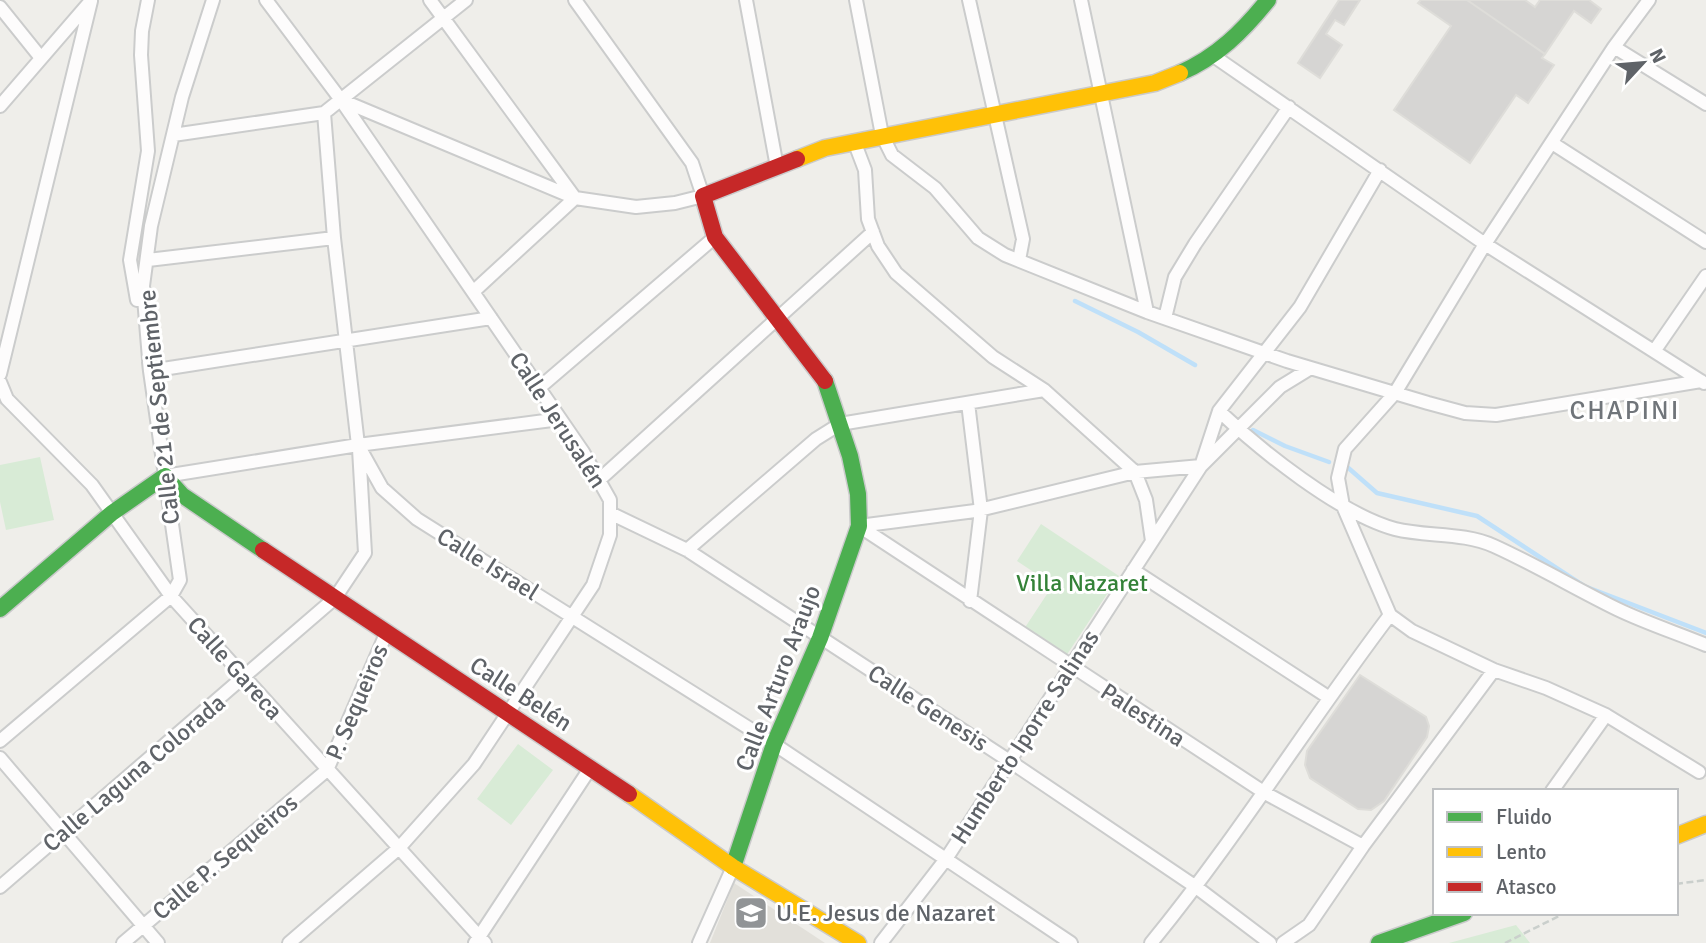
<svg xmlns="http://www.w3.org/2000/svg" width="1706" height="943" viewBox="0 0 1706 943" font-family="Signika,sans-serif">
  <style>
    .education { fill: #e2e0da }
    .green { fill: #d8ebd6 }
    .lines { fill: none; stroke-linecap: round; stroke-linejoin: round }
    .stream { stroke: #bfe0f9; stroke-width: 4.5 }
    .building { fill: #d6d5d3; stroke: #deddd9; stroke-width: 2 }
    .street-casing { stroke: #cbcccc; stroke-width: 16 }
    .fast-casing { stroke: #cacacb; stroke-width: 19 }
    .slow-casing { stroke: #cacacb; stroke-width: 19 }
    .jam-casing { stroke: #cacacb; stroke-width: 19 }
    .path { stroke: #cacfcc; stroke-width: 2.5; stroke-dasharray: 7 3.5; stroke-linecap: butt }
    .street { stroke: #fdfcfc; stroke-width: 12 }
    .fast { stroke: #4caf50; stroke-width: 16 }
    .slow { stroke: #ffc107; stroke-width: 16 }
    .jam { stroke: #c62828; stroke-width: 16 }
    .labels { text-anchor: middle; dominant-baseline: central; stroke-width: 6; stroke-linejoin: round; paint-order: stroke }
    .street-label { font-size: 24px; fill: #5f6368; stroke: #fff }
    .park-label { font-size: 24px; fill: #348238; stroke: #fff }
    .poi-label { font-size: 24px; fill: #5f6368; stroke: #fff; text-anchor: start }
    .neighbourhood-label { font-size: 26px; letter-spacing: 2px; fill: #70757a; stroke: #fff }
  </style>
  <rect width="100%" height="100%" fill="#efeeea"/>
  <path class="education" d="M734 883 825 943H710Z"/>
  <path class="green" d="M40 457 54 520 6 530 0 502V465Z
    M1041 524 1119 576 1066 656 1024 629 1053 585 1017 561Z
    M518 744 553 770 511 825 477 799Z
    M1516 925 1530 943H1449Z"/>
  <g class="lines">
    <path class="stream" d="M1075 301 1138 332 1195 365
      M1253 430 1285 446 1329 462
      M1345 465 1377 493 1477 516 1584 586 1706 633"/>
  </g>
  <path class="building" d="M1339 0H1360L1344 25 1335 20 1326 34 1342 45 1320 78 1298 63Z
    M1421 0H1467L1545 54 1542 58 1554 65 1528 103 1516 95 1470 163 1394 110 1451 26 1418 3Z
    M1467 0H1525L1535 7 1540 0H1589L1601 9 1591 23 1574 11 1545 54Z
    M1360 675 1426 717 1429 726 1427 737 1384 801 1371 810 1358 809 1310 778 1305 765 1307 751Z"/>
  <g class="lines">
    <defs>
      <path id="street" d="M266 0 341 100 583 452 610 500V535L593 585 474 764 399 848 289 943
        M430 0 575 198 473 292
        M466 0 324 113 334 238 358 445 382 488 417 519 774 744 1071 943
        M746 0 777 167
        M856 0 882 135 892 155 935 188 978 238 1005 255 1147 312 1287 361 1428 403 1465 413 1496 415 1701 381
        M969 0 1023 239 1019 260
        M1081 0 1147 312
        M1649 0 1614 47 1485 244 1395 393 1345 449 1338 478 1343 506 1390 615 1412 631 1494 670 1546 688 1606 715 1699 772
        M0 7 41 58
        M1614 47 1706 104
        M1215 57 1485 244 1704 383
        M341 100 575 198 636 207 675 203 703 196 692 163 575 0
        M0 106 89 3
        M173 135 324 113
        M854 141 865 170 868 219 878 246 896 273 993 357 1044 390 1135 472 1146 500 1152 541
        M1552 143 1706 242
        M148 260 334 238
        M137 300 130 260 148 151 141 55 142 31 148 0
        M1165 318 1175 277 1195 244 1289 107
        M1655 350 1706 276
        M149 362 150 371 491 318
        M0 374 91 1
        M0 382 7 399 92 485 171 596 485 943
        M539 388 715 237
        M968 403 981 510 970 601
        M1219 411C1260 450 1340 514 1395 529 1427 537 1463 532 1494 546 1536 565 1576 589 1617 609 1646 623 1677 633 1706 645
        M165 476 358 445 560 419
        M599 480 873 232
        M610 513 687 550 1008 760 1196 887 1270 943
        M859 526 1265 793 1363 846
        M859 526 975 511 1135 472 1201 466 1280 387 1311 368
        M687 550 816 439 840 424 1044 390
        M1133 570 1328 697
        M0 741 171 596 180 580 150 371 143 286 151 226 182 97 213 0
        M0 758 158 943
        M1552 791 1606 715
        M0 887 335 598 365 553 359 449
        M123 943 327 770 386 634
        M475 943 591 767
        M699 943 733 867
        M881 943 946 859 1201 466 1219 411 1300 307 1380 170
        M1151 943C1237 838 1308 723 1390 615
        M1283 943 1309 925 1363 846 1494 670"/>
      <path id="fast" d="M1180 73C1217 57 1243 31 1268 0
        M0 609 112 513 165 476 182 495 263 550
        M733 867 774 744 820 638 859 526 858 494 850 456 825 381
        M1379 943 1464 913"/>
      <path id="slow" d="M797 159 825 148 1155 83 1180 73
        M629 794 733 867 858 943
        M1676 836 1706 824"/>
      <path id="jam" d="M797 159 703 196 715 237 825 381
        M263 550 629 794"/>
    </defs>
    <use href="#street" class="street-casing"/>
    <use href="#fast" class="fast-casing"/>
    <use href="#slow" class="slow-casing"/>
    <use href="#jam" class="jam-casing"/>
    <path class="path" d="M1676 884 1706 880
      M1505 943 1565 913"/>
    <use href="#street" class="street"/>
    <use href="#fast" class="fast"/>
    <use href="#slow" class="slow"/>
    <use href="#jam" class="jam"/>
  </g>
  <defs>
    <symbol id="school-square" viewBox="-11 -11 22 22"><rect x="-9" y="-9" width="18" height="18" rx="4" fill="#919496" stroke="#fff"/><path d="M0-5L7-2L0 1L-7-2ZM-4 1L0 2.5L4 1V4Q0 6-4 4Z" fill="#fff"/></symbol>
  </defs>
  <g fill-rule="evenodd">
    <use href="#school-square" x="732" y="894" width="38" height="38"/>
  </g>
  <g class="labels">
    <g class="street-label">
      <text transform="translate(159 407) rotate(-96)">Calle 21 de Septiembre</text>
      <text transform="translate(558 420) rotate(57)">Calle Jerusalén</text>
      <text transform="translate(488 564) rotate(32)">Calle Israel</text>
      <text transform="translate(235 668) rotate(48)">Calle Gareca</text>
      <text transform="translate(778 678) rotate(-69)">Calle Arturo Araujo</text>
      <text transform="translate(521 694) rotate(33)">Calle Belén</text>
      <text transform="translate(357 702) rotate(-67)">P. Sequeiros</text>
      <text transform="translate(928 708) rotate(33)">Calle Genesis</text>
      <text transform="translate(1143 715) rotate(33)">Palestina</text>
      <text transform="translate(1025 737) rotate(-57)">Humberto Iporre Salinas</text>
      <text transform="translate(134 773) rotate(-40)">Calle Laguna Colorada</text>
      <text transform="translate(225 857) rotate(-40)">Calle P. Sequeiros</text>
    </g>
    <g class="park-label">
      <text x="1082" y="583">Villa Nazaret</text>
    </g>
    <g class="poi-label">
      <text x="776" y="913">U.E. Jesus de Nazaret</text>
    </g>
    <g class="neighbourhood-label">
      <text x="1625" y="411">CHAPINI</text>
    </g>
  </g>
  <rect x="1433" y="789" width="245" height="126" fill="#ffffff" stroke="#bfc1c3" stroke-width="2"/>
  <rect x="1447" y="812" width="35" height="10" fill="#4caf50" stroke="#bfc1c3" stroke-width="2"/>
  <text x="1496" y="824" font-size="21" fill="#5f6368">Fluido</text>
  <rect x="1447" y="847" width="35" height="10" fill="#ffc107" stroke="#bfc1c3" stroke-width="2"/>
  <text x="1496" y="859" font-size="21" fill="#5f6368">Lento</text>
  <rect x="1447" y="882" width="35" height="10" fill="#c62828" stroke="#bfc1c3" stroke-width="2"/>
  <text x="1496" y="894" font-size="21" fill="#5f6368">Atasco</text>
  <g transform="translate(1643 63) rotate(64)" stroke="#ffffff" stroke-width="5" paint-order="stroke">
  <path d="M0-5L12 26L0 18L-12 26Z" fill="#5f6368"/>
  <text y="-10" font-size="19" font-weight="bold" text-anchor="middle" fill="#5f6368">N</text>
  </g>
</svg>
